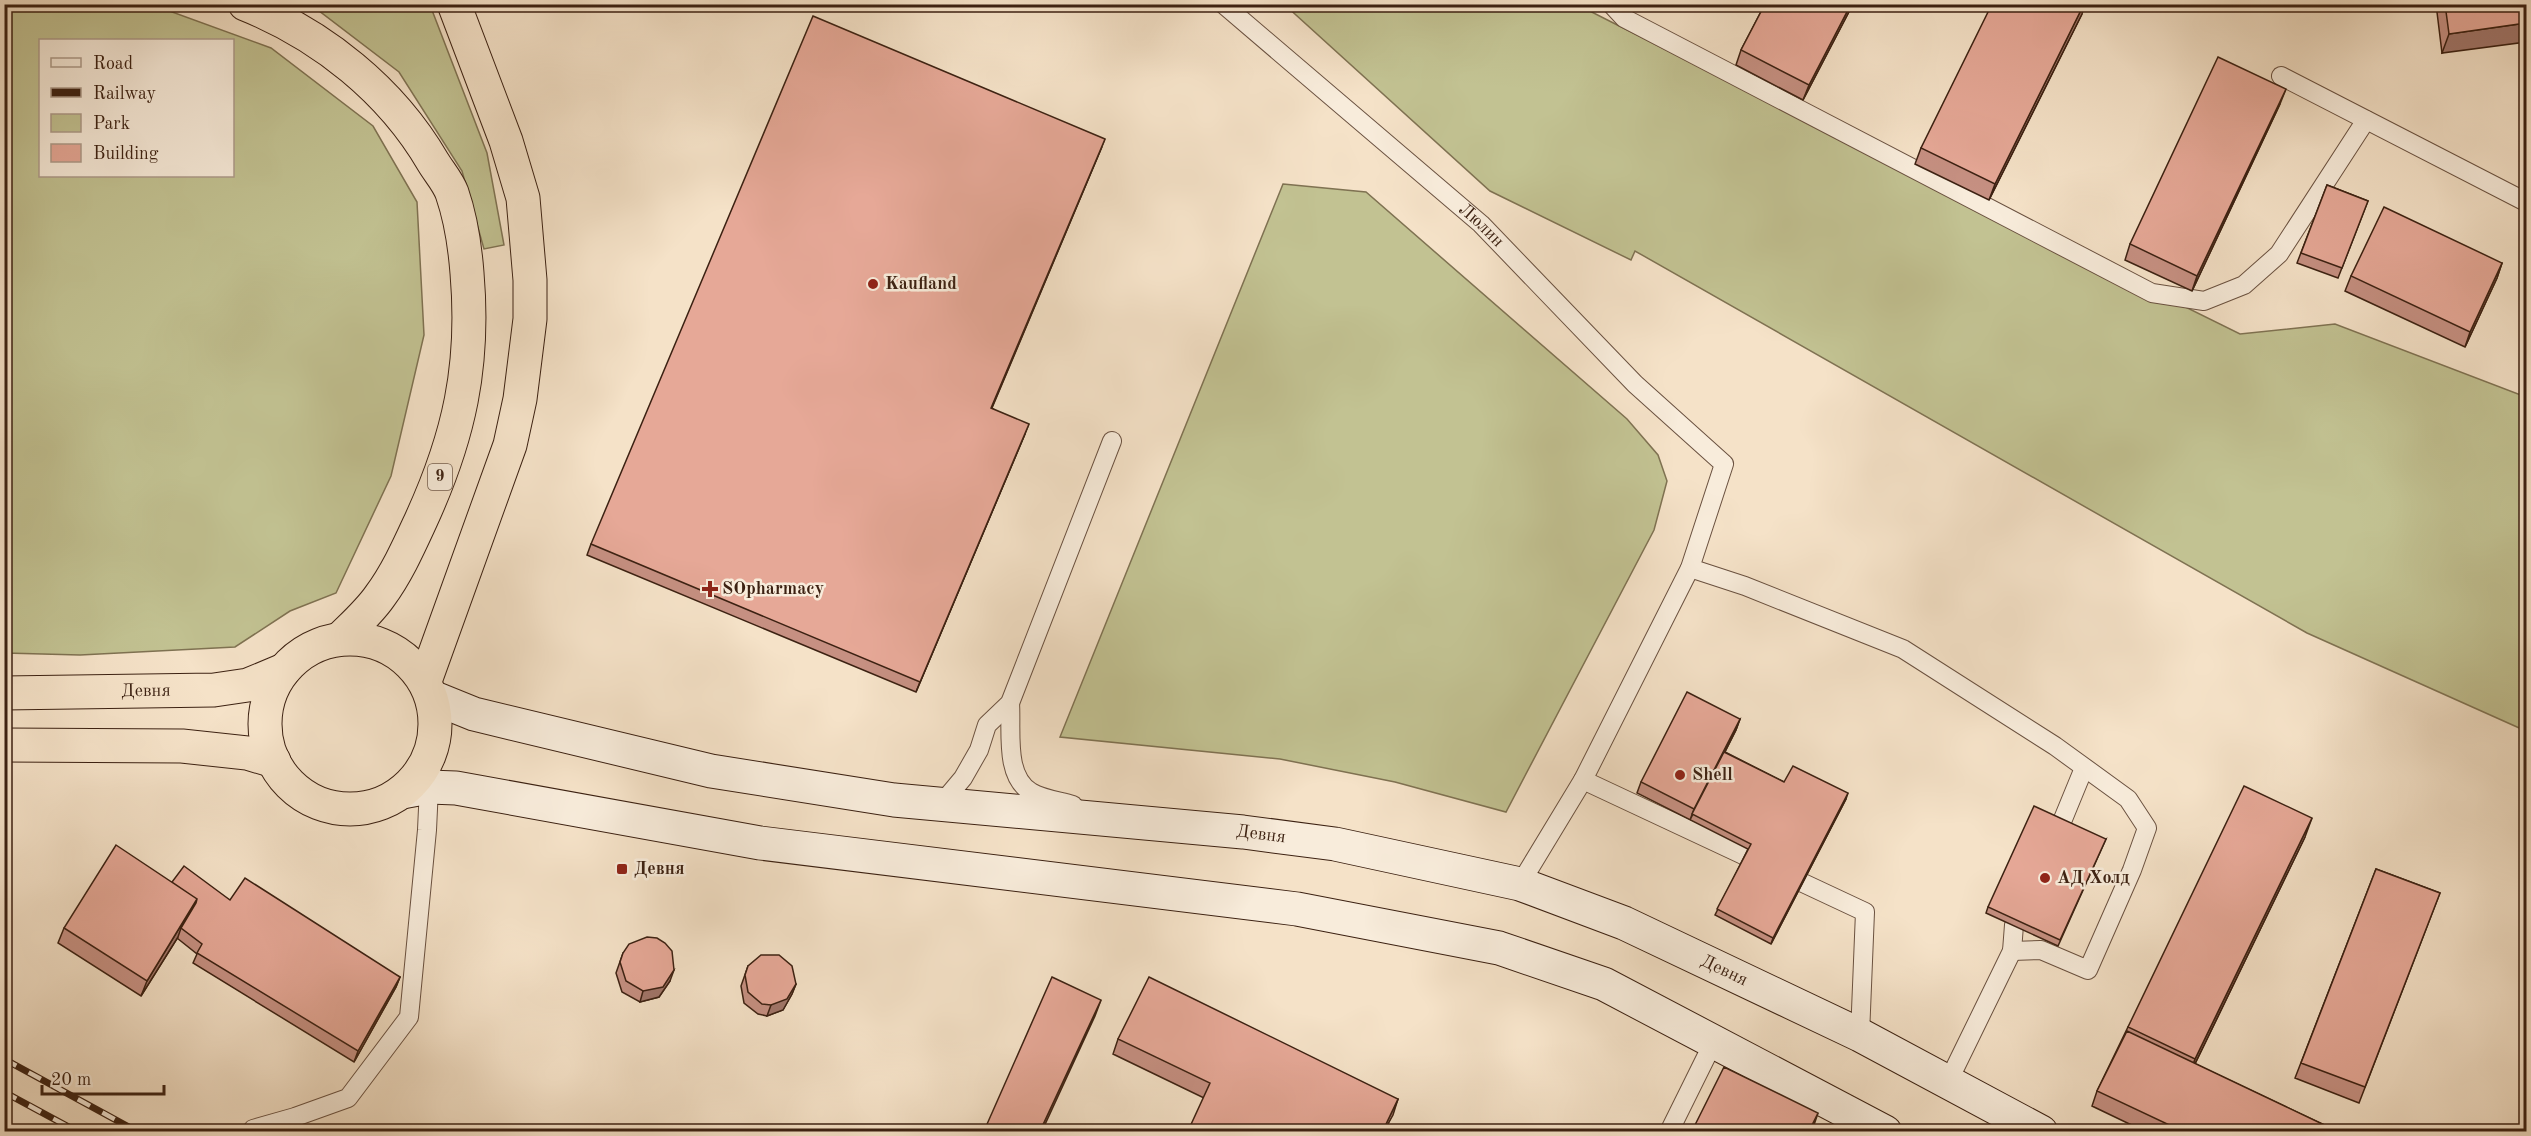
<svg xmlns="http://www.w3.org/2000/svg" width="2531" height="1136" viewBox="0 0 2531 1136" font-family="'Old Standard TT',serif">
  <style>
    .green { fill: #c2c292; stroke: #7f7252; stroke-width: 1.5; fill-rule: evenodd }
    .lines { fill: none; stroke-linecap: round; stroke-linejoin: round }
    .lane-casing { stroke: #6a5140; stroke-width: 20 }
    .secondary-casing { stroke: #3c2112; stroke-width: 35 }
    .highway-casing { stroke: #3c2112; stroke-width: 35 }
    .lane { stroke: #f8ecdb; stroke-width: 18 }
    .secondary { stroke: #f8ecdb; stroke-width: 33 }
    .highway { stroke: #f5e2c8; stroke-width: 33 }
    .rail-casing { stroke: #3c2112; stroke-width: 7 }
    .rail { stroke: #f8ecdb; stroke-width: 4.5; stroke-dasharray: 14; stroke-linecap: butt }
    .wall { fill: #c69082; stroke: #3c2112; stroke-width: 1.5 }
    .shaded-wall { fill: #a1766a; stroke: #3c2112; stroke-width: 1.5 }
    .building { fill: #e6a897; stroke: #3c2112; stroke-width: 1.5 }
    .poi-dot { fill: #8f2418; stroke: #f8ecdb; stroke-width: 2 }
    .labels { text-anchor: middle; dominant-baseline: central; stroke-width: 5; stroke-linejoin: round; paint-order: stroke }
    .shield { fill: #f8ecdb; stroke: #745e4e; stroke-width: 1.5 }
    .shield-label { font-size: 16px; font-weight: bold; fill: #3c2112 }
    .street-label { font-size: 18px; fill: #3c2112; stroke: #f8ecdb }
    .poi-label { font-size: 18px; font-weight: bold; fill: #3c2112; stroke: #f8ecdb; text-anchor: start }
  </style>
  <rect width="100%" height="100%" fill="#f5e2c8"/>
  <filter id="stains"><feTurbulence type="fractalNoise" baseFrequency=".00333" numOctaves="4"/><feColorMatrix values="0 0 0 0 .2 0 0 0 0 .09 0 0 0 0 .02 0 0 0 .5 -.17"/></filter>
  <radialGradient id="worn" r=".72"><stop offset=".6" stop-color="#630" stop-opacity="0"/><stop offset="1" stop-color="#630" stop-opacity=".3"/></radialGradient>
  <path class="green" d="M5 4 153 5 271 48 373 126 417 202 424 335 391 476 336 593 290 611 235 647 80 655 5 653ZM40 40H232V176H40Z
    M307 5H430L487 153 504 245 484 249 462 171 399 72 319 11Z
    M1285 5H1578L1702 68 2240 334 2335 324 2526 397V731L2307 633 1635 251 1631 260 1490 191Z
    M1283 184 1366 192 1627 419 1658 455 1667 481 1654 530 1506 812 1395 782 1280 759 1060 737Z"/>
  <g class="lines">
    <defs>
      <g id="lane">
        <path id="s1" d="M1223 4 1481 224 1635 384 1724 464 1690 568 1583 780"/>
        <path d="M1611 4 1624 18 2152 293 2204 301 2244 285 2279 254 2366 120"/>
        <path d="M2281 76 2526 202"/>
        <path d="M1690 568 1745 586 1903 649 2055 746 2128 799 2147 828 2132 870 2088 970 2041 950 2012 951"/>
        <path d="M1010 703C1012 730 1004 776 1031 792 1042 799 1060 801 1073 805"/>
        <path d="M942 803 963 778 979 750 987 725 1010 703 1112 441"/>
        <path d="M2061 824 2084 768"/>
        <path d="M1520 884 1583 780 1865 912 1860 1035"/>
        <path d="M1948 1082 2012 951 2014 925"/>
        <path d="M251 1132 253 1129 295 1117 348 1098 409 1017 427 830 429 787"/>
        <path d="M1669 1132 1714 1041"/>
      </g>
      <g id="secondary">
        <path id="s2" d="M432 697 474 714 711 771 894 800 1243 832 1335 844 1520 884 1624 923 1860 1035 2041 1132"/>
        <path d="M402 792 429 787 456 788 760 843 1297 909 1499 948 1604 984 1885 1132"/>
      </g>
      <g id="highway">
        <path d="M245 4C322 35 391 90 433 162 439 172 448 182 452 193 461 219 465 247 467 273 475 366 459 437 421 520 409 546 397 573 380 596 369 612 353 626 340 639"/>
        <circle cx="350" cy="724" r="85"/>
        <path d="M425 681 510 445 520 399 530 319V280L523 198 506 141 454 4"/>
        <path id="s3" d="M4 693 214 690 248 685 284 670"/>
        <path d="M4 745 182 746 247 753 274 761"/>
      </g>
    </defs>
    <use href="#lane" class="lane-casing"/>
    <use href="#secondary" class="secondary-casing"/>
    <use href="#highway" class="highway-casing"/>
    <use href="#lane" class="lane"/>
    <use href="#secondary" class="secondary"/>
    <use href="#highway" class="highway"/>
    <defs>
      <path id="rail" d="M4 1059 138 1132
        M4 1092 78 1132"/>
    </defs>
    <use href="#rail" class="rail-casing"/>
    <use href="#rail" class="rail"/>
  </g>
  <path class="wall" d="M1765 4H1853L1803 100 1736 65 1741 50Z
    M2436 4H2526L2442 53Z
    M2082 14 1989 200 1915 164 1921 148Z
    M2280 104 2192 291 2125 260 2130 244Z
    M1101 149 992 408 1025 434 916 692 587 555 591 544Z
    M2327 185 2368 201 2338 278 2297 263Z
    M2502 263 2497 278 2465 347 2345 291 2351 276Z
    M1740 719 1736 730 1725 752 1784 782 1846 799 1771 944 1715 915 1748 849 1637 793 1641 782Z
    M2305 837 2195 1064 2337 1131H2144L2092 1106 2097 1091 2128 1027Z
    M2106 839 2058 946 1986 913 1988 907Z
    M2376 869 2440 893 2359 1103 2295 1078Z
    M172 882 230 900 400 977 396 987 354 1062 193 963 197 954 177 938 178 937 141 996 58 943 64 928Z
    M623 953 670 981 659 997 640 1002 622 992 616 973Z
    M748 966 796 984 792 994 783 1010 767 1016 758 1014 744 1003 741 986Z
    M1118 1039 1398 1099 1388 1124 1204 1098 1113 1054Z"/>
  <path class="shaded-wall" d="M1851 4H1853L1803 100 1809 85Z
    M2084 4H2085L2082 14 1989 200 1995 184Z
    M2526 23V42L2442 53 2449 34Z
    M2286 89 2280 104 2192 291 2197 276Z
    M1105 139 1101 149 987 419 991 408Z
    M2502 263 2497 278 2465 347 2470 332Z
    M1029 424 1025 434 916 692 920 682Z
    M1740 719 1736 730 1690 820 1694 809Z
    M1848 793 1846 799 1771 944 1773 938Z
    M2312 818 2305 837 2188 1078 2195 1059Z
    M197 899 192 914 181 928 178 937 141 996 147 981Z
    M674 970 670 981 659 997 640 1002 643 991Z
    M400 977 396 987 354 1062 358 1051Z
    M796 984 792 994 783 1010 767 1016 771 1005Z
    M1101 1000 1095 1016 1042 1131H1040Z
    M1398 1099 1393 1115 1384 1131 1386 1124Z
    M1818 1113 1813 1128 1811 1131H1809Z"/>
  <path class="building" d="M1765 4H1851L1809 85 1741 50Z
    M1992 4H2084L1995 184 1921 148Z
    M2445 4H2526V23L2449 34Z
    M813 16 1105 139 991 408 1029 424 920 682 591 544Z
    M2218 57 2286 89 2197 276 2130 244Z
    M2327 185 2368 201 2342 268 2301 253Z
    M2384 207 2502 263 2470 332 2351 276Z
    M1687 692 1740 719 1694 809 1641 782Z
    M1724 752 1784 782 1793 766 1848 793 1773 938 1717 909 1751 844 1692 814Z
    M2244 786 2312 818 2195 1059 2128 1027Z
    M2034 806 2106 839 2060 940 1988 907Z
    M116 845 197 899 147 981 64 928Z
    M184 866 230 900 245 878 400 977 358 1051 197 953 202 944 181 928 196 903 197 899 172 882Z
    M2376 869 2440 893 2365 1087 2301 1063Z
    M647 937 657 938 665 943 672 951 674 970 663 987 643 991 626 981 620 962 623 953 629 944Z
    M761 955H779L792 966 796 984 787 999 771 1005 762 1004 748 992 745 975 748 966Z
    M1052 977 1101 1000 1040 1131H984Z
    M1149 977 1398 1099 1386 1124 1402 1131H1188L1210 1083 1118 1039Z
    M2127 1031 2337 1131H2182L2097 1091Z
    M1724 1067 1818 1113 1809 1131H1692Z"/>
  <g class="poi-dot">
    <circle cx="873" cy="284" r="6"/>
    <path d="M707 580h6v6h6v6h-6v6h-6v-6h-6v-6h6z"/>
    <circle cx="1680" cy="775" r="6"/>
    <rect x="616" y="863" width="12" height="12" rx="3"/>
    <circle cx="2045" cy="878" r="6"/>
  </g>
  <g class="labels">
    <rect class="shield" x="428" y="464" width="24" height="26" rx="4.5"/>
    <g class="shield-label">
      <text x="440" y="477">9</text>
    </g>
    <g class="street-label">
      <text stroke="none"><textPath href="#s1" startOffset="340">Люлин</textPath></text>
      <text stroke="none"><textPath href="#s3" startOffset="142">Девня</textPath></text>
      <text stroke="none"><textPath href="#s2" startOffset="843">Девня</textPath></text>
      <text stroke="none"><textPath href="#s2" startOffset="1329">Девня</textPath></text>
    </g>
    <g class="poi-label">
      <text x="885" y="284">Kaufland</text>
      <text x="722" y="589">SOpharmacy</text>
      <text x="1692" y="775">Shell</text>
      <text x="634" y="869">Девня</text>
      <text x="2057" y="878">АД Холд</text>
    </g>
  </g>
  <rect width="2531" height="1136" fill="none" stroke="#f5e2c8" stroke-width="24"/>
  <rect x="6" y="6" width="2519" height="1124" fill="none" stroke="#3c2112" stroke-width="3"/>
  <rect x="12" y="12" width="2507" height="1112" fill="none" stroke="#3c2112" stroke-width="1.5"/>
  <rect x="39" y="39" width="195" height="138" fill="#f8ecdb" stroke="#ad9b8b" stroke-width="1.5"/>
  <rect x="51" y="58" width="30" height="9" fill="#f8ecdb" stroke="#ad9b8b" stroke-width="1.5"/>
  <text x="93" y="69" font-size="18" fill="#3c2112">Road</text>
  <rect x="51" y="88" width="30" height="9" fill="#3c2112" stroke="#ad9b8b" stroke-width="1.5"/>
  <text x="93" y="99" font-size="18" fill="#3c2112">Railway</text>
  <rect x="51" y="114" width="30" height="18" fill="#c2c292" stroke="#ad9b8b" stroke-width="1.5"/>
  <text x="93" y="129" font-size="18" fill="#3c2112">Park</text>
  <rect x="51" y="144" width="30" height="18" fill="#e6a897" stroke="#ad9b8b" stroke-width="1.5"/>
  <text x="93" y="159" font-size="18" fill="#3c2112">Building</text>
  <path d="M42 1085v9h122v-9" fill="none" stroke="#3c2112" stroke-width="3"/>
  <text x="51" y="1085" font-size="18" fill="#3c2112" stroke="#f8ecdb" stroke-width="4.5" paint-order="stroke">20 m</text>
  <rect width="100%" height="100%" filter="url(#stains)"/>
  <rect width="100%" height="100%" fill="url(#worn)"/>
</svg>
